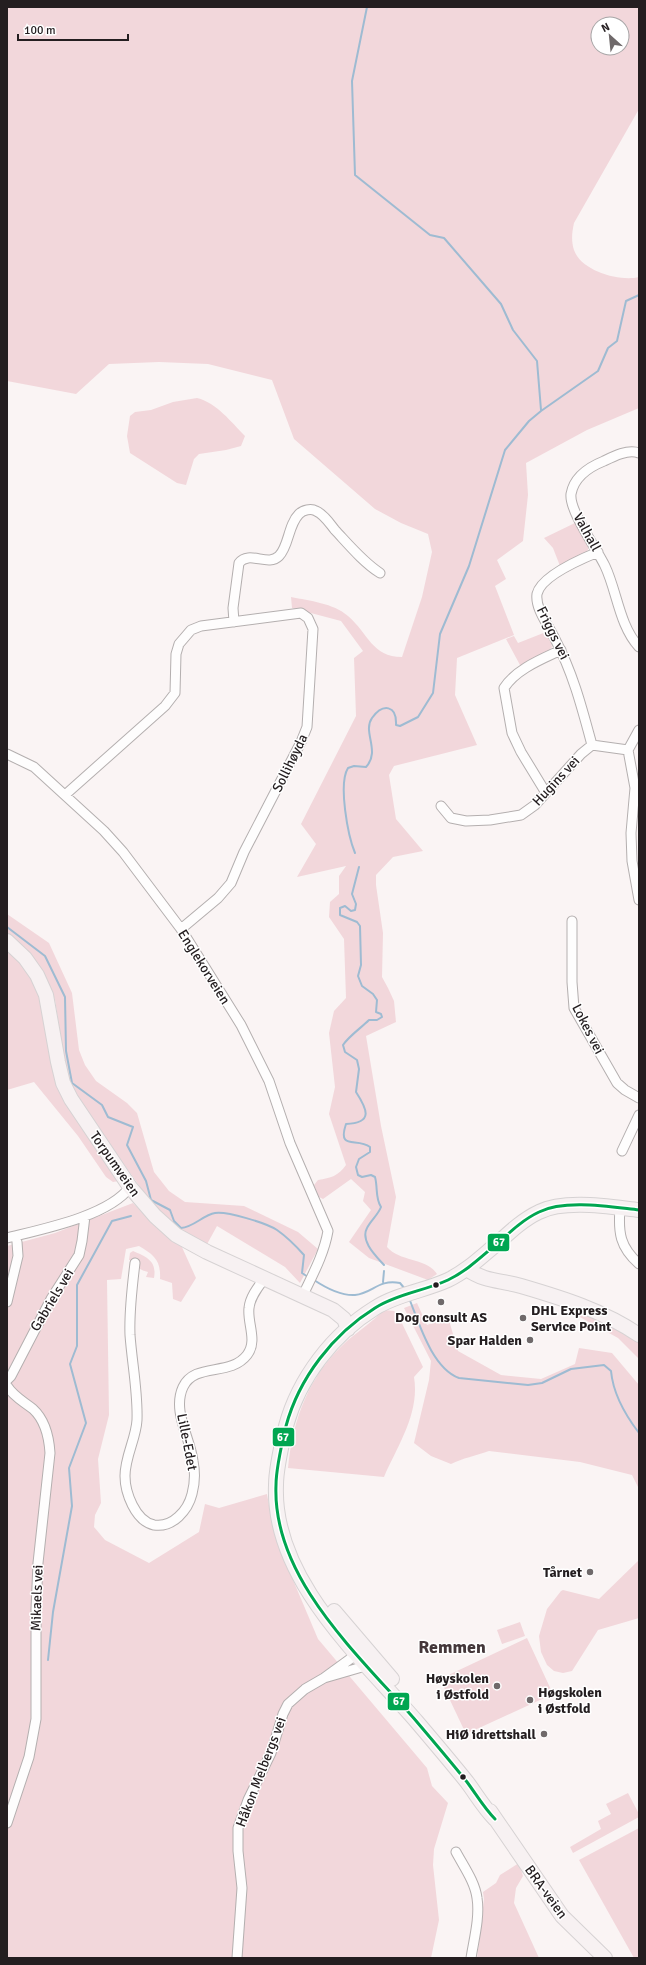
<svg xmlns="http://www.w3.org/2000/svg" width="646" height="1965" viewBox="0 0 646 1965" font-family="Signika,sans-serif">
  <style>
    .green { fill: #f2d7db; fill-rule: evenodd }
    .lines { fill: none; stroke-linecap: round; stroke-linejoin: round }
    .stream { stroke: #9ebbd2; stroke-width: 2 }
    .minor-casing { stroke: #b4afaf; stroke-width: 11 }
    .primary-casing { stroke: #d6d2d3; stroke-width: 16 }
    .minor { stroke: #fefdfd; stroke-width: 9 }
    .primary { stroke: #f7f1f2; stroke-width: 14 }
    .bus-1-casing { stroke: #fff; stroke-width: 6 }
    .bus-1 { stroke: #00a651; stroke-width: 3 }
    .bus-dot { fill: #241e20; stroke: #fff; stroke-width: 1.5 }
    .poi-dot { fill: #6f696a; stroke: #fff; stroke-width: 1.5 }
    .labels { text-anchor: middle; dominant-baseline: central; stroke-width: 3; stroke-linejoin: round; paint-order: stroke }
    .street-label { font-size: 14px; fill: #241e20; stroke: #fff }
    .poi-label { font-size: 14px; font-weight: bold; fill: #241e20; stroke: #fff; text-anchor: end }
    .district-label { font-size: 18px; font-weight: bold; fill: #44373a; stroke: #fff }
    .line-badge { stroke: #fff; stroke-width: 1.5 }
    .badge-label { font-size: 11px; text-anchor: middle; font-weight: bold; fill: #fff }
  </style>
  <rect width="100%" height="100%" fill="#faf4f4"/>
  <path class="green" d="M7 7H639V109L574 223C572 232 571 241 574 250 581 271 620 282 639 277V408L587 430 526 463 528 495 523 541 497 560 506 579 495 586 514 635 457 658 455 695 477 745 394 766 389 775 396 819 423 851 393 857 376 875V885L383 933 382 977 388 988 394 1001 396 1022 366 1036 381 1126 396 1197 387 1247C400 1262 427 1258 437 1274L428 1280 369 1258 349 1242 371 1210 363 1201 365 1192 351 1179 323 1199 319 1197 314 1185 318 1180C331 1178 338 1176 346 1165L329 1114 335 1087 329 1033 334 1011 346 998 344 939 329 917 330 902 339 894V876L346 866 297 877 316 844 301 824 356 716 354 658 363 651 341 621 292 608 291 597C310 601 333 603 348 616 368 633 372 657 402 657L422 597 432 552 428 534 401 523 375 509 294 439 272 380 208 364 159 362 109 364 76 394 7 381ZM598 24H622V48H598Z
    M197 398C217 403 231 422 245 436L241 446 226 450 199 454 194 459 186 485 177 483 130 453 127 436 130 416 135 412 151 410 173 402Z
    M577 522 589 547 587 552 560 566 553 548 544 538Z
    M546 632 551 641 552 647 548 652 522 667 520 665 506 639 514 636 518 643Z
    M7 914 49 943 72 993 79 1050 85 1065 96 1081 127 1103 137 1113 154 1172 169 1191 185 1202 244 1206 298 1232 318 1249 300 1283 285 1267 217 1226 206 1246 179 1229 158 1212 88 1114 70 1083 65 1064 55 1000 47 979 25 948 7 934Z
    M7 947 21 962 38 989 53 1065 119 1181 113 1182 106 1177 78 1136 34 1082 7 1090Z
    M133 1203 152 1223 181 1245 196 1278 181 1302 173 1299 172 1283 160 1279C161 1260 154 1255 139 1246L126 1249 121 1279 107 1280 109 1415 98 1459 101 1503 95 1515 94 1527 105 1540 149 1563 199 1532 205 1504 219 1508 267 1494 272 1522 282 1554 318 1639 427 1768 432 1786 448 1803 434 1849 433 1865 439 1920 431 1958H7V1246L55 1233Z
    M133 1251C147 1257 157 1261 154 1278L146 1277 148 1272C141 1270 137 1269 138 1261L129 1260 130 1253Z
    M417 1303 427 1325 448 1317 458 1351 501 1375 541 1379 575 1364 579 1348 612 1353 639 1385V1489L632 1475 580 1462 489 1451C475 1456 463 1458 451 1464L431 1456 414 1443 429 1380 431 1361 404 1308Z
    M384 1310 394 1311 398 1315 423 1367 414 1377C420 1413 398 1445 384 1477L288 1468C293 1418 309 1375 348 1340 360 1330 373 1321 384 1310Z
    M583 1312 614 1324 639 1342V1359L618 1338 578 1316Z
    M639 1560V1618L598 1630 572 1671 563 1673 554 1671 547 1665 541 1652 539 1636 547 1609 561 1591 563 1590 599 1599Z
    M520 1622 525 1636 502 1644 497 1630Z
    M527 1638 553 1694 466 1734 440 1679Z
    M628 1793 639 1814V1817L573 1853 570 1847 601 1829 598 1821 611 1814 606 1804Z
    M639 1828V1958H634L579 1860Z
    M519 1863 523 1876 516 1888 514 1903 539 1958H477L484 1899 483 1892 496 1883 500 1875Z"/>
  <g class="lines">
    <path class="stream" d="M367 7 352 81 355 175 430 235 444 238 501 304 513 330 537 361 541 410
      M355 853C348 836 338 784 348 768L354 766 366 767C381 751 362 732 372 718 383 703 397 705 396 725L400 726 418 717 433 693 440 634 469 566 505 450 529 421 541 411 598 371 608 348 617 341 626 301 639 295
      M359 867 352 894 356 904 355 910 351 911 345 906 340 908V915L357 922 360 926 361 965 358 976 362 986 373 994 377 1000 376 1012 381 1014 382 1017 377 1020H369C361 1028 349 1036 343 1045L345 1052 357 1060 359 1069 356 1092C367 1109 374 1123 346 1124 337 1151 357 1137 370 1147V1152L359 1159 356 1167 358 1175 362 1177 371 1175 375 1177C378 1188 375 1198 381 1207 378 1215 371 1220 367 1228 360 1241 376 1256 384 1265
      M7 927 45 956 65 997 66 1051 72 1083 102 1105 108 1117 133 1127 127 1145 146 1181 151 1200 170 1210 174 1221 181 1228C194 1227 203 1215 215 1213 227 1211 266 1223 277 1230 287 1237 296 1246 304 1255L302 1273 308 1277
      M314 1280C326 1288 340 1296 355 1295 373 1293 378 1279 400 1283L405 1289
      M383 1282 384 1271
      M409 1298C419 1323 432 1368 459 1378L528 1385 542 1383 571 1369 604 1365 611 1371C613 1393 626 1416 639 1433
      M48 1660 53 1612 72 1506 69 1468 86 1423 70 1364 77 1346V1285L112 1221 131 1216"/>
    <defs>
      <path id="minor" d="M639 453C628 449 614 456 604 461 589 467 574 477 571 494 569 511 597 549 605 566 617 591 619 625 639 647
        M234 622 233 608 239 563C249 550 268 567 279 556 289 546 288 525 299 514 303 510 311 508 316 511 324 514 330 524 335 530 349 545 363 562 380 573
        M592 745C582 708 573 673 555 639 549 626 535 609 537 594 541 576 581 559 598 552
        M628 750 635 788 631 833 632 861 639 900
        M628 750 639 730
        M7 754 34 767 104 831 123 852 181 929 241 1025 269 1081 290 1143 328 1231C324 1254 313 1274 303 1295
        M546 793 521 752 512 733 504 688C516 669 542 659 561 650
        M65 795 165 706 175 693 176 654 179 644 191 630 201 626 301 613 308 618 313 629 307 727 301 742 244 852 231 883 218 898 181 929
        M441 806 451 818 466 821 490 820 521 815 535 805 581 754 592 745 628 750
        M572 921V982L574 1008 617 1083 625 1090 639 1098
        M622 1151 639 1115
        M620 1208C618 1233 620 1247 639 1264
        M7 1238C43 1229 109 1216 130 1187
        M135 1263C132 1288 129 1311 130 1335 132 1363 138 1392 137 1420 136 1439 125 1456 125 1476 125 1492 135 1521 154 1525 173 1528 188 1510 192 1494 195 1483 195 1471 193 1461 190 1437 172 1411 183 1387 195 1362 230 1377 247 1355 258 1341 247 1323 249 1308 250 1297 258 1287 264 1279
        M7 1302 18 1256 17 1242
        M7 1380 11 1376 51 1299 79 1255 82 1241 85 1216
        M7 1386C14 1397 23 1401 33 1409 45 1420 49 1437 50 1453L38 1563 36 1609V1719L29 1757 7 1823
        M324 1678 362 1667 367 1664 368 1661
        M456 1852C464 1867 475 1882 477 1898 480 1917 474 1939 471 1958
        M237 1958 242 1888 238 1851V1828L248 1800 271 1753 283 1714 288 1704 305 1689 324 1678 357 1654H362"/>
      <path id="primary" d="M7 941 25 958 37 975 46 995 58 1062 63 1083 71 1099 130 1187 155 1216 176 1235 207 1252 333 1310 344 1319 348 1329
        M467 1269C485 1282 500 1280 521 1286 562 1298 604 1311 639 1335
        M334 1611 392 1679
        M490 1811 562 1916 605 1958
        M495 1819C484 1808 476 1794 467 1782 451 1762 434 1742 417 1722 360 1656 272 1579 276 1485 276 1468 282 1443 286 1426 299 1378 333 1334 375 1308 397 1294 424 1291 448 1280 467 1271 482 1256 499 1242 511 1231 524 1219 539 1212 565 1199 611 1207 639 1210"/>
    </defs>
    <use href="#minor" class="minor-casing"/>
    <use href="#primary" class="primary-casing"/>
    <use href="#minor" class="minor"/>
    <use href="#primary" class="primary"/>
    <defs>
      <path id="bus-1" d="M495 1819C484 1808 476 1794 467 1782 451 1762 434 1742 417 1722 360 1656 272 1579 276 1485 276 1468 282 1443 286 1426 299 1378 333 1334 375 1308 397 1294 424 1291 448 1280 467 1271 482 1256 499 1242 511 1231 524 1219 539 1212 565 1199 611 1207 639 1210"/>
    </defs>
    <use href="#bus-1" class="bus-1-casing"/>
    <use href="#bus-1" class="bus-1"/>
  </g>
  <g class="bus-dot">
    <circle cx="436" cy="1285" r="3.5"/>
    <circle cx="463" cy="1777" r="3.5"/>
  </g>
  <g class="poi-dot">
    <circle cx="441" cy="1302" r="4"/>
    <circle cx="523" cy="1318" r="4"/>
    <circle cx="530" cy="1340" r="4"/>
    <circle cx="590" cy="1572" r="4"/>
    <circle cx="497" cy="1686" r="4"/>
    <circle cx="530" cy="1700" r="4"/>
    <circle cx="544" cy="1734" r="4"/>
  </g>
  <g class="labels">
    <g class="street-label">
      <text transform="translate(587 532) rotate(61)">Valhall</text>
      <text transform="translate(553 633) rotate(64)">Friggs vei</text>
      <text transform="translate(290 763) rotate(-64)">Sollihøyda</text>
      <text transform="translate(556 781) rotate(-47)">Hugins vei</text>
      <text transform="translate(204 967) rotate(58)">Englekorveien</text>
      <text transform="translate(588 1029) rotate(63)">Lokes vei</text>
      <text transform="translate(115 1164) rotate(55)">Torpumveien</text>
      <text transform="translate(52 1300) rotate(-59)">Gabriels vei</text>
      <text transform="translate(187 1442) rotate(79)">Lille-Edet</text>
      <text transform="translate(37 1598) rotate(-88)">Mikaels vei</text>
      <text transform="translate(261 1772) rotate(-69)">Håkon Melbergs vei</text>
      <text transform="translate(546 1892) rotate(54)">BRA-veien</text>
    </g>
    <g class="poi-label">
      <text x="531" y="1310" text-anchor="start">DHL Express<tspan x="531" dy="16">Service Point</tspan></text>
      <text x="441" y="1317" text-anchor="middle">Dog consult AS</text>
      <text x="522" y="1340">Spar Halden</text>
      <text x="582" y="1572">Tårnet</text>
      <text x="489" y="1678">Høyskolen<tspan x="489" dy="16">i Østfold</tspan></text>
      <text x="538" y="1692" text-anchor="start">Høgskolen<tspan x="538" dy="16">i Østfold</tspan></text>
      <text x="536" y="1734">HiØ idrettshall</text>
    </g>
    <g class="district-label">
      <text x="452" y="1647">Remmen</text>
    </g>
  </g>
  <g class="line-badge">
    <rect x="487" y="1233" width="23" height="19" rx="4" fill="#00a651"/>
    <rect x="272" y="1427" width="23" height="20" rx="4" fill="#00a651"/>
    <rect x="387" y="1692" width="23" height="19" rx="4" fill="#00a651"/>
  </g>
  <g class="badge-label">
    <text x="499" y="1246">67</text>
    <text x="283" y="1441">67</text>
    <text x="399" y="1705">67</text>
  </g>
  <rect width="646" height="1965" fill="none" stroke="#241e20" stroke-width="16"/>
  <g transform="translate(610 36) rotate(333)"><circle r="19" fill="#ffffff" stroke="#a7a5a6"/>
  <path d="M0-3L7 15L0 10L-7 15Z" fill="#6f696a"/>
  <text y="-6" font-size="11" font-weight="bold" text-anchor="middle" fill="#241e20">N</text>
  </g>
  <path d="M18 34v6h110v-6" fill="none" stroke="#241e20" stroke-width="2"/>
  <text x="24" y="34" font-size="12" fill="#241e20" stroke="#ffffff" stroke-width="3" paint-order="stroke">100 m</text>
</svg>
